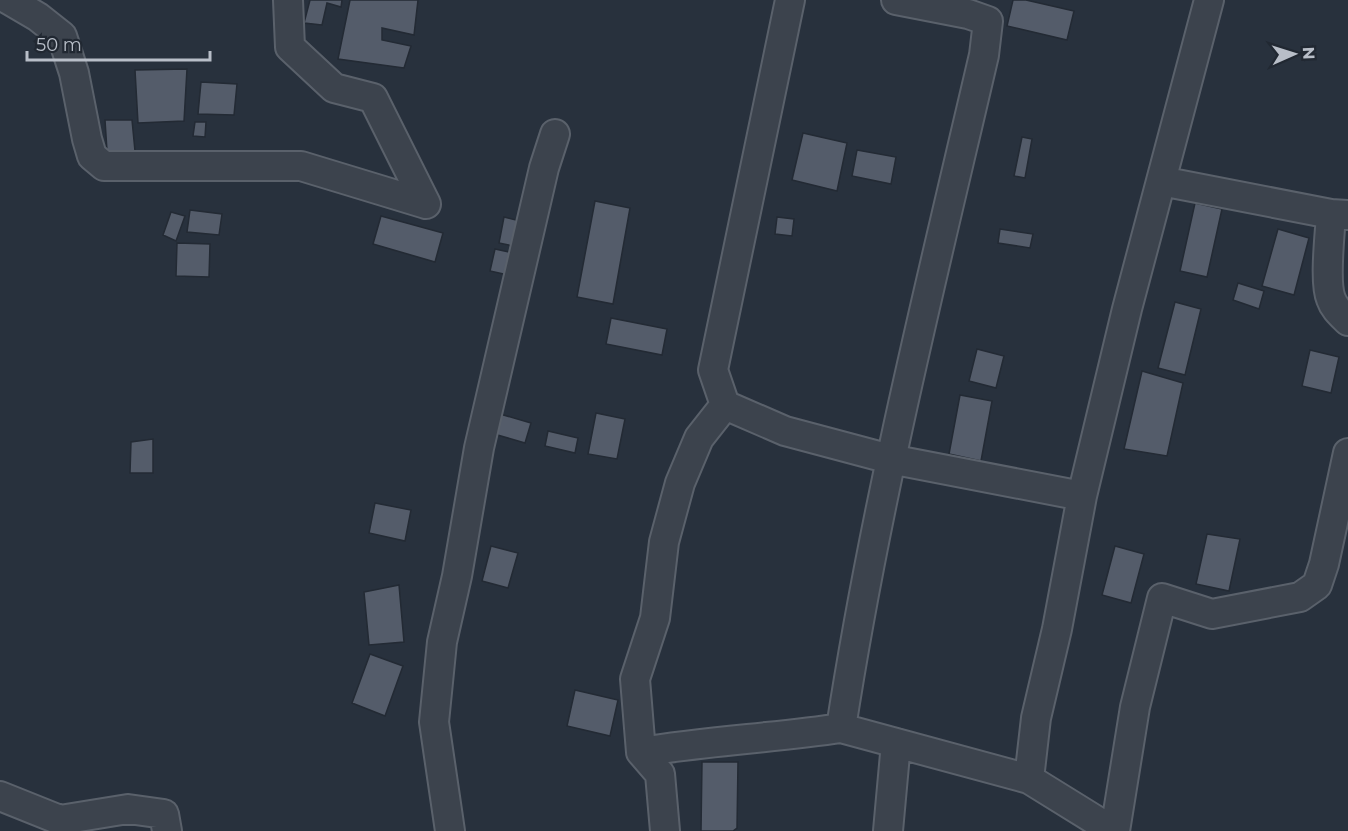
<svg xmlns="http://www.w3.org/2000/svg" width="1348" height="831" viewBox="0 0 1348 831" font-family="Montserrat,sans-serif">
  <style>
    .building { fill: #545c6a; stroke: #232a34; stroke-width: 1.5 }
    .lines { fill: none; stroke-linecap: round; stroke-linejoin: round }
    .street-casing { stroke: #5a616b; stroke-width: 32 }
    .street { stroke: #3c434d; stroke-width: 28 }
  </style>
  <rect width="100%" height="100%" fill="#28313d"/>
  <path class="building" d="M310 0H342L341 7 327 3 322 25 304 23Z
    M350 0H418L414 35 382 28V40L411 46 404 68 338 59Z
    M1013 0H1026L1074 11 1067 40 1007 26Z
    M187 69 184 121 138 123 135 70Z
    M201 82 237 84 234 115 198 114Z
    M105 120H132L135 151H107Z
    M195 122H206L205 137 193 136Z
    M803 133 847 143 837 191 792 180Z
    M1022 137 1032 139 1025 178 1014 176Z
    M857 150 896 157 891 184 852 176Z
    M595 201 630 208 613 304 577 297Z
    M1195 203 1222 209 1207 277 1180 271Z
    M190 210 222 214 219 235 187 232Z
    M171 212 185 216 176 241 163 235Z
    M381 216 443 233 435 262 373 244Z
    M504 217 524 222 518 247 499 243Z
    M777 217 794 219 792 236 775 234Z
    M1000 229 1033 234 1030 248 998 243Z
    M1278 229 1309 238 1294 295 1262 286Z
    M177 243 210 244 209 277 176 276Z
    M495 249 513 253 508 275 490 271Z
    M1238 283 1264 291 1259 309 1233 300Z
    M1175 302 1201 309 1185 375 1158 368Z
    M611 318 667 329 662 355 606 344Z
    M977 349 1004 356 996 388 969 381Z
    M1310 350 1339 357 1331 393 1302 386Z
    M1142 371 1183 383 1167 456 1124 449Z
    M960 395 992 401 981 461 949 454Z
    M596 413 625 419 617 459 588 454Z
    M500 414 531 423 525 443 494 434Z
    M548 431 578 438 575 453 545 446Z
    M153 439V473H130L131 442Z
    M375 503 411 510 405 541 369 533Z
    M1207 534 1240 539 1229 591 1196 584Z
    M491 546 518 553 508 588 482 581Z
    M1115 546 1144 554 1131 603 1102 595Z
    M399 585 404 642 369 645 364 592Z
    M370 654 403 666 385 716 352 703Z
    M575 690 618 700 610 736 567 726Z
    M702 762H738L737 828 733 831H701Z"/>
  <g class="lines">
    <defs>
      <path id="street" d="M9 0 38 17 62 36 74 73 87 139 92 156 104 166H301L426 204
        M288 0 290 47 334 88 373 98 426 204
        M790 0 713 370 725 405 785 431 890 459 1082 496
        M896 0 968 14 988 21 984 55C932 278 876 501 841 728L1029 779 1113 831
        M1161 181 1331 214 1348 215
        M1331 214C1330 234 1324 282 1331 299 1334 308 1341 314 1348 321
        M641 752 635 679 655 618 664 542 680 483 699 438 725 405
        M1029 779 1036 718 1057 629 1082 496 1127 309 1209 0
        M0 796 60 820 128 809 164 814 167 831
        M450 831 434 722 442 642 457 576 479 448 544 168 555 134
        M665 831 660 774 641 752C707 741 774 738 841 728
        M888 831 896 743
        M1115 831 1135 707 1162 598 1212 614 1300 597 1317 585 1324 564 1348 453"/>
    </defs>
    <use href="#street" class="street-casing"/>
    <use href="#street" class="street"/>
  </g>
  <g transform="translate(1294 54) rotate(87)" stroke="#212832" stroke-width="4.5" paint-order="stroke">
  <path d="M0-4.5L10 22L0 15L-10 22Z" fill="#b8bec8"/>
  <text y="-9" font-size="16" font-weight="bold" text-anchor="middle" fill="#b8bec8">N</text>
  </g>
  <path d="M27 51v9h183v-9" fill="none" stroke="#b8bec8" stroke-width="3"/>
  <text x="36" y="51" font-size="18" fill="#b8bec8" stroke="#212832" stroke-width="4.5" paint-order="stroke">50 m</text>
</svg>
